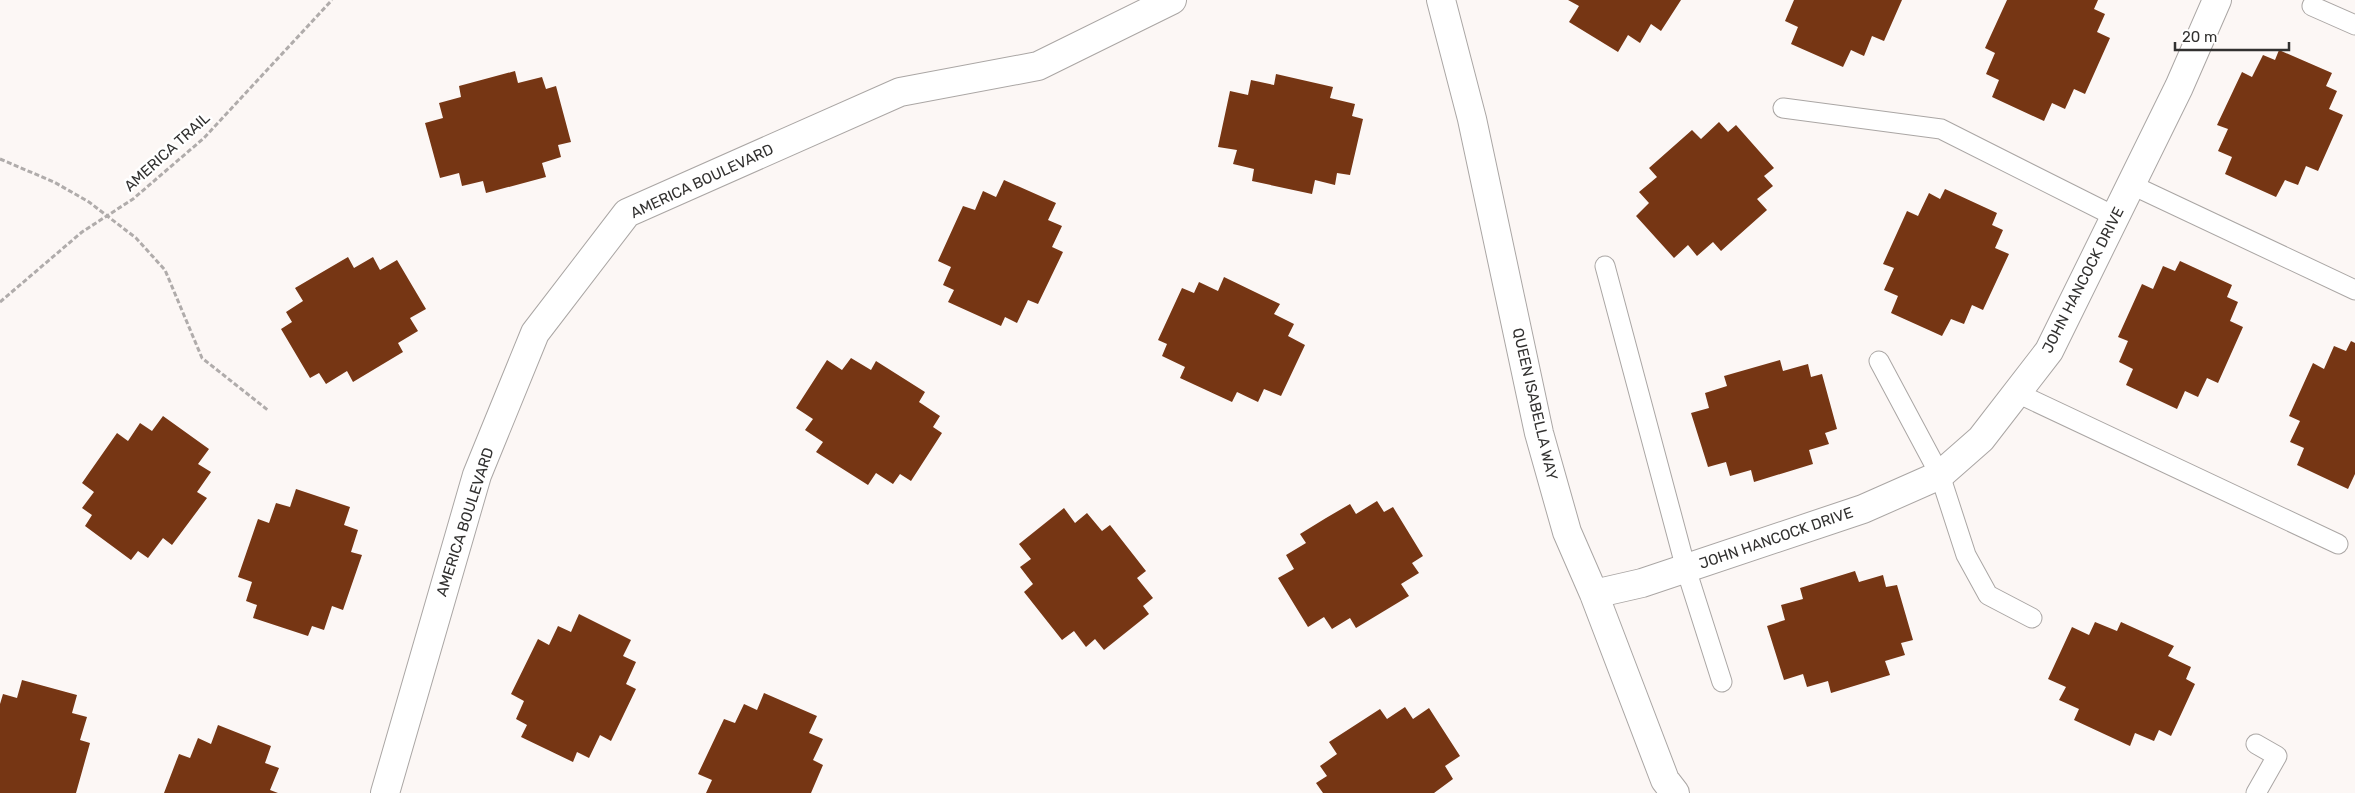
<svg xmlns="http://www.w3.org/2000/svg" width="2355" height="793" viewBox="0 0 2355 793" font-family="Rubik,sans-serif">
  <style>
    .building { fill: #763614 }
    .lines { fill: none; stroke-linecap: round; stroke-linejoin: round }
    .lane-casing { stroke: #aaa6a4; stroke-width: 21 }
    .street-casing { stroke: #aaa6a4; stroke-width: 30 }
    .path { stroke: #b0acab; stroke-width: 3; stroke-dasharray: 5 2.5; stroke-linecap: butt }
    .lane { stroke: #fff; stroke-width: 19 }
    .street { stroke: #fff; stroke-width: 28 }
    .labels { text-anchor: middle; dominant-baseline: central; stroke-width: 5; stroke-linejoin: round; paint-order: stroke }
    .street-label { font-size: 15px; fill: #323130; stroke: #fff }
  </style>
  <rect width="100%" height="100%" fill="#fcf7f5"/>
  <path class="building" d="M1568 0H1681L1661 31 1651 24 1640 43 1628 35 1618 52 1569 22 1579 6Z
    M1794 0H1902L1884 41 1872 36 1864 56 1851 50 1843 67 1791 44 1798 27 1785 21Z
    M2007 0H2098L2094 9 2105 14 2097 32 2110 38 2085 94 2074 89 2065 109 2052 103 2044 121 1992 97 1999 80 1986 74 1995 53 1985 48Z
    M2279 50 2332 73 2326 86 2337 91 2329 109 2343 115 2318 171 2306 166 2298 185 2285 180 2276 197 2225 174 2232 157 2218 151 2228 129 2217 125 2242 72 2252 77 2263 55 2275 60Z
    M515 71 518 83 542 77 546 89 556 86 571 142 558 145 561 157 542 163 546 177 486 193 483 181 462 186 459 173 440 178 425 123 443 118 439 103 461 97 459 86Z
    M1276 74 1333 87 1330 98 1355 104 1352 116 1363 119 1350 175 1337 173 1335 185 1315 180 1312 194 1252 181 1254 169 1233 164 1237 150 1218 147 1230 91 1248 95 1251 80 1274 85Z
    M1719 122 1728 132 1736 125 1774 168 1764 176 1773 186 1757 199 1767 210 1721 251 1713 242 1697 256 1688 245 1674 258 1636 216 1649 203 1639 192 1657 177 1649 168 1692 130 1701 139Z
    M1004 180 1056 203 1048 220 1062 226 1052 247 1063 252 1038 304 1028 300 1017 323 1005 317 1001 326 948 302 954 290 943 285 951 267 938 261 963 206 975 210 983 191 996 197Z
    M1945 189 1997 213 1992 225 2003 230 1995 248 2009 254 1983 310 1972 305 1964 324 1951 319 1942 336 1891 313 1898 296 1884 290 1894 268 1883 264 1907 211 1918 216 1929 193 1940 199Z
    M348 257 354 268 373 257 380 270 397 260 426 309 410 318 418 331 398 343 403 352 353 382 347 371 326 384 319 373 310 378 281 329 292 322 286 312 303 301 295 288Z
    M2180 261 2232 285 2227 297 2238 302 2230 321 2243 327 2218 383 2207 378 2198 397 2185 391 2177 409 2126 385 2133 369 2119 362 2128 341 2118 337 2142 284 2153 289 2163 266 2175 271Z
    M1224 277 1280 304 1274 314 1294 324 1288 336 1305 345 1281 396 1264 389 1258 402 1237 392 1232 402 1180 378 1185 367 1162 356 1167 344 1158 340 1182 288 1194 293 1199 282 1218 291Z
    M2351 341 2355 343V474L2348 489 2297 465 2304 448 2290 442 2300 421 2289 416 2313 363 2324 369 2334 346 2346 351Z
    M851 358 871 370 876 361 925 392 919 402 940 416 933 427 942 433 911 481 900 474 893 484 876 473 868 485 816 452 823 442 805 430 813 419 796 408 827 360 842 370Z
    M1780 360 1783 371 1808 364 1811 377 1822 374 1837 429 1825 433 1829 444 1809 450 1813 464 1754 482 1751 470 1730 476 1726 462 1708 467 1691 413 1709 408 1705 393 1727 386 1724 376Z
    M163 416 209 449 198 464 211 472 197 492 207 498 172 545 163 538 148 558 138 551 131 560 85 526 92 515 82 508 94 492 82 483 117 433 128 441 140 423 152 431Z
    M296 489 350 507 344 525 358 530 351 552 362 555 343 610 332 606 324 630 312 626 308 636 253 618 257 605 246 601 252 582 238 577 258 519 269 523 276 503 290 507Z
    M1377 501 1384 512 1393 507 1423 556 1412 563 1419 573 1401 584 1409 596 1356 628 1350 618 1332 629 1324 617 1308 627 1278 578 1294 569 1286 555 1306 543 1300 534 1326 518 1350 504 1356 514Z
    M1064 508 1075 523 1087 513 1102 531 1110 525 1146 571 1137 578 1153 598 1143 606 1149 614 1104 650 1095 639 1086 647 1074 631 1062 640 1024 592 1033 584 1020 567 1031 559 1019 544Z
    M1855 571 1859 582 1883 575 1886 587 1897 585 1913 640 1901 643 1905 655 1885 661 1890 675 1831 693 1828 681 1807 687 1803 674 1784 680 1767 626 1785 620 1781 605 1803 599 1800 588Z
    M579 614 631 640 623 656 636 662 626 684 636 689 611 741 600 735 589 758 577 752 573 762 521 737 527 725 516 719 524 701 511 694 538 639 549 645 558 626 571 632Z
    M2095 622 2117 631 2121 622 2174 646 2168 656 2191 667 2186 679 2195 684 2171 736 2159 730 2154 741 2135 733 2130 746 2074 720 2079 709 2059 700 2066 687 2048 679 2072 627 2089 635Z
    M22 680 77 695 72 713 87 717 80 740 90 743 76 793H0V704L3 694 17 698Z
    M764 693 817 716 809 733 823 739 813 760 823 765 811 793H706L712 780 698 774 724 719 735 723 744 704 757 710Z
    M1405 707 1413 719 1429 708 1460 756 1445 766 1453 779 1434 793H1323L1316 783 1327 776 1320 766 1337 754 1329 742 1380 709 1387 719Z
    M218 725 271 746 265 763 279 768 270 790 278 793H164L179 754 190 758 198 738 211 744Z"/>
  <g class="lines">
    <defs>
      <path id="lane" d="M2312 6 2355 25
        M1783 108 1941 129 2116 217
        M2132 185 2355 290
        M1605 266 1686 569 1722 682
        M1879 361 1940 475 1966 555 1988 595 2032 618
        M2017 393 2338 544
        M2256 744 2277 756 2256 793"/>
      <path id="street" d="M1441 0 1472 119 1539 433 1567 532 1594 594 1665 780 1675 793
        M1594 594 1642 583 1863 509 1940 475 1981 439 2049 351 2179 87 2217 0
        M385 793 477 475 535 333 627 213 900 92 1038 66 1172 0"/>
    </defs>
    <use href="#lane" class="lane-casing"/>
    <use href="#street" class="street-casing"/>
    <path class="path" d="M0 159 54 182 89 202 136 238 165 270 202 358 269 411
      M0 302 82 232 133 199 204 138 332 0"/>
    <use href="#lane" class="lane"/>
    <use href="#street" class="street"/>
  </g>
  <g class="labels">
    <g class="street-label">
      <text transform="translate(167 152) rotate(-42)">AMERICA TRAIL</text>
      <text transform="translate(702 181) rotate(-25)">AMERICA BOULEVARD</text>
      <text transform="translate(2083 280) rotate(-63)">JOHN HANCOCK DRIVE</text>
      <text transform="translate(1535 404) rotate(77)">QUEEN ISABELLA WAY</text>
      <text transform="translate(465 522) rotate(-72)">AMERICA BOULEVARD</text>
      <text transform="translate(1776 538) rotate(-19)">JOHN HANCOCK DRIVE</text>
    </g>
  </g>
  <path d="M2175 42v8h114v-8" fill="none" stroke="#323130" stroke-width="2.5"/>
  <text x="2182" y="42" font-size="15" fill="#323130" stroke="#ffffff" stroke-width="4" paint-order="stroke">20 m</text>
</svg>
